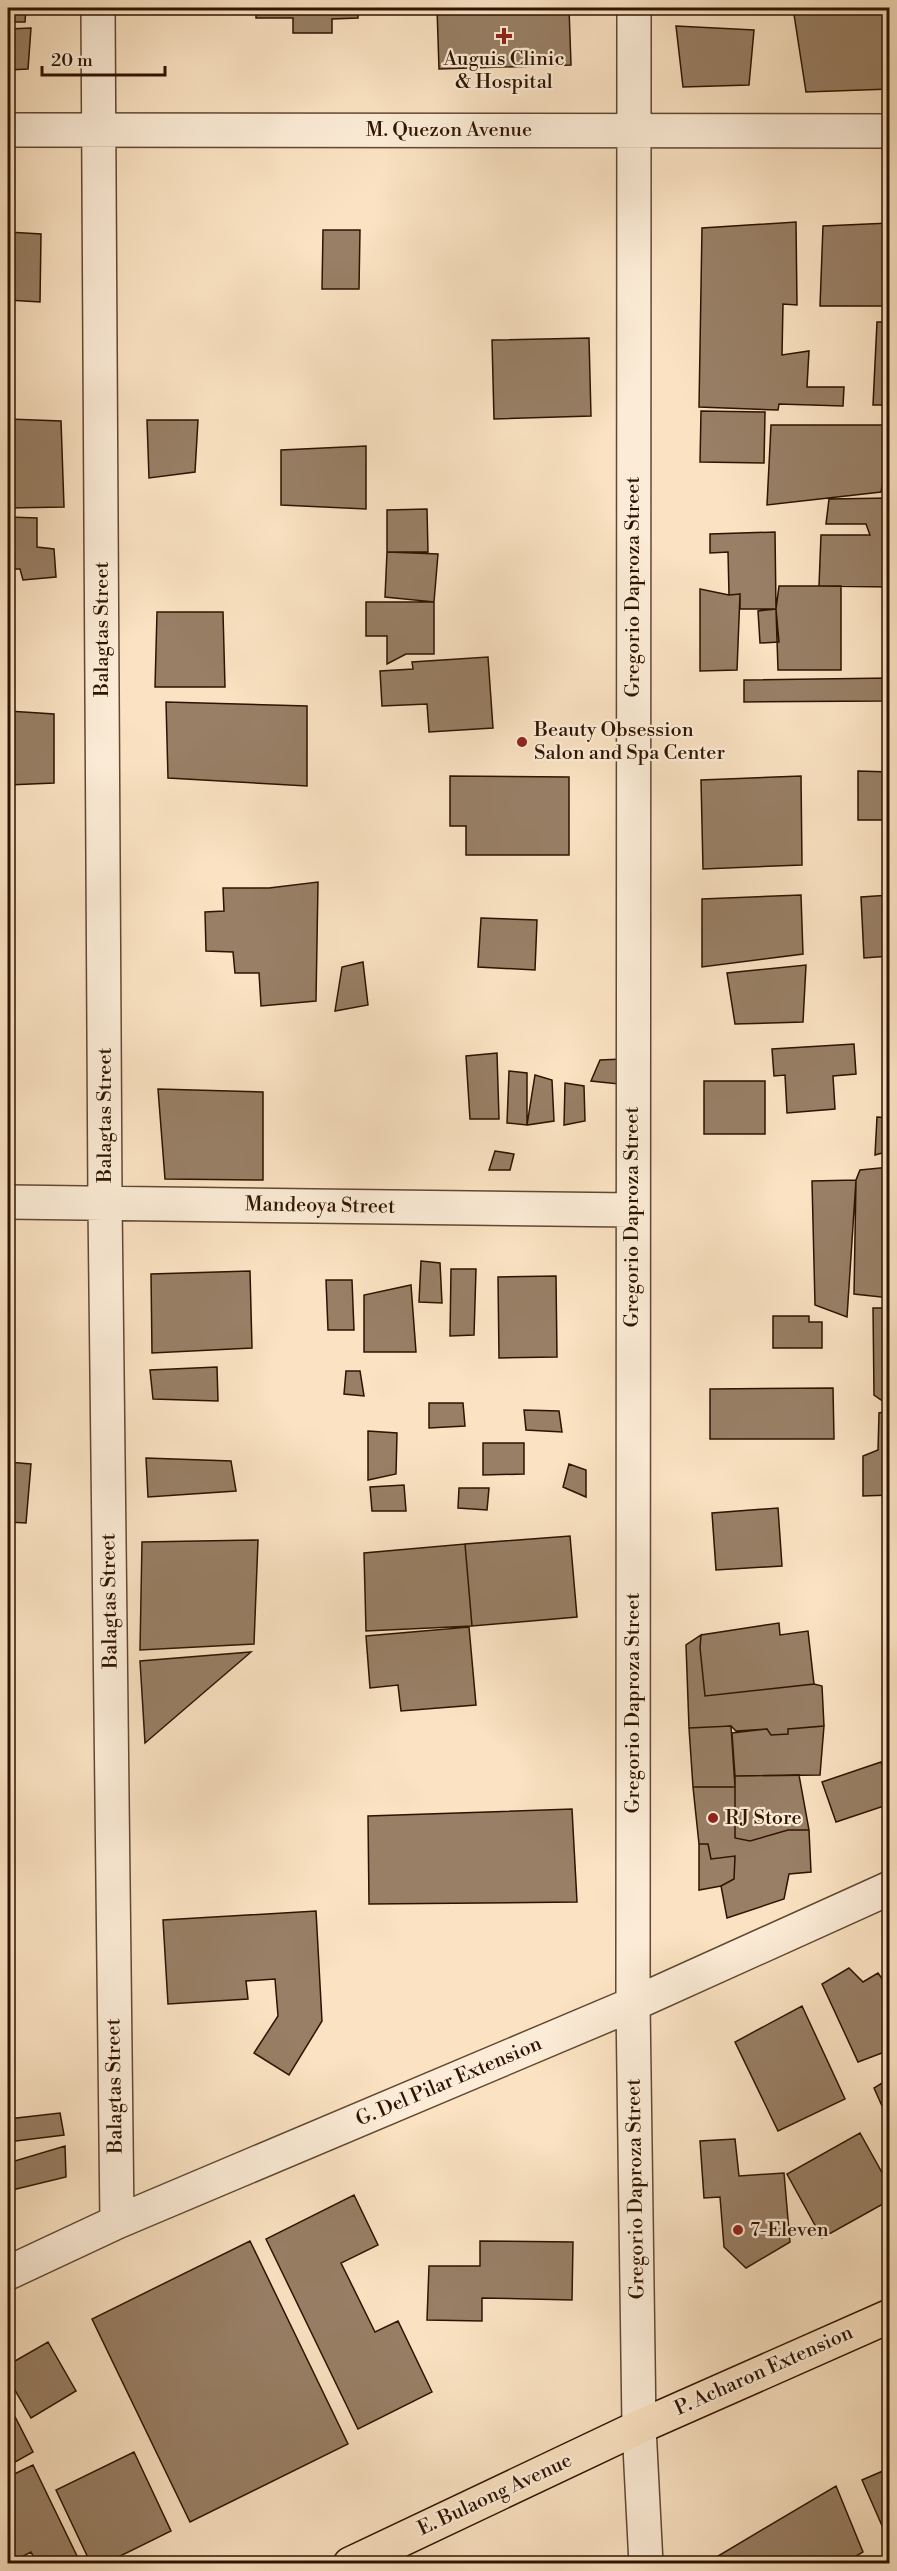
<svg xmlns="http://www.w3.org/2000/svg" width="897" height="2571" viewBox="0 0 897 2571" font-family="'Libre Bodoni',serif">
  <style>
    .building { fill: #987f65; stroke: #2e1400; stroke-width: 1.5 }
    .lines { fill: none; stroke-linecap: round; stroke-linejoin: round }
    .minor-casing { stroke: #614830; stroke-width: 36 }
    .major-casing { stroke: #2e1400; stroke-width: 36 }
    .minor { stroke: #fcecd7; stroke-width: 33 }
    .major { stroke: #fae2c2; stroke-width: 33 }
    .poi-dot { fill: #8f2418; stroke: #fcecd7; stroke-width: 2 }
    .labels { text-anchor: middle; dominant-baseline: central; stroke-width: 4.5; stroke-linejoin: round; paint-order: stroke }
    .poi-label { font-size: 20px; fill: #2e1400; stroke: #fcecd7; text-anchor: start }
    .street-label { font-size: 20px; fill: #2e1400; stroke: #fcecd7 }
  </style>
  <rect width="100%" height="100%" fill="#fae2c2"/>
  <filter id="stains"><feTurbulence type="fractalNoise" baseFrequency=".00333" numOctaves="4"/><feColorMatrix values="0 0 0 0 .2 0 0 0 0 .09 0 0 0 0 .02 0 0 0 .5 -.17"/></filter>
  <radialGradient id="worn" r=".72"><stop offset=".6" stop-color="#630" stop-opacity="0"/><stop offset="1" stop-color="#630" stop-opacity=".3"/></radialGradient>
  <path class="building" d="M8 8H26L25 22H8Z
    M256 8H358V18L332 19V33H293V18H256Z
    M437 8H569L571 65 439 69Z
    M793 8H890V89L806 92Z
    M676 26 754 30 749 85 683 87Z
    M31 28 28 69 8 70V29Z
    M796 222 797 305 783 304 782 355 809 351 807 387H844L843 406 779 404 778 410 699 407 702 228Z
    M890 223V306H820L823 226Z
    M323 230H360L359 289H322Z
    M8 232 41 234 40 302 8 300Z
    M877 322H890V405H873Z
    M589 338 591 416 494 419 492 340Z
    M701 411 765 412 764 463 700 462Z
    M8 419 61 421 64 507 8 508Z
    M147 420H198L195 472 149 478Z
    M771 425H890V444L881 492 767 505Z
    M366 446V509L281 505V450Z
    M890 498V587L819 586 821 535H870L866 524H826L829 499Z
    M427 509 428 552H387V510Z
    M8 517 37 518V547L54 549 56 577 23 580 20 569H8Z
    M775 532 776 609H740V594L729 595 728 552 710 553V534Z
    M387 552 438 554 434 602 385 597Z
    M779 586H841V670H778L776 609Z
    M700 589 729 595 740 594 737 670 700 671Z
    M366 602H434V654H406L387 664V636H366Z
    M776 609 779 642 760 643 758 611Z
    M157 612H223L225 687H155Z
    M488 657 493 728 429 732 427 704 382 706 380 671 413 669 412 662Z
    M890 678 883 701 744 702V680Z
    M166 702 307 706V786L168 778Z
    M8 711 54 714V783L8 785Z
    M858 771 890 772V820H858Z
    M450 776 569 777V855H466V826H450Z
    M801 776 802 865 703 869 701 780Z
    M318 882 316 1001 261 1006 259 973H235L233 952 206 951 205 912 224 911 223 888H269Z
    M801 895 803 954 702 967V899Z
    M890 895V956L864 958 861 897Z
    M481 918 537 920 535 970 478 967Z
    M363 962 368 1005 335 1011 342 967Z
    M806 965 803 1022 735 1024 727 973Z
    M854 1044 856 1074 833 1076 835 1109 787 1113 785 1075 774 1076 772 1049Z
    M497 1053 499 1119H470L466 1056Z
    M622 1059 619 1084 591 1081 600 1060Z
    M509 1071 527 1073V1125L507 1123Z
    M535 1075 552 1080 554 1121 527 1125Z
    M704 1081H765V1134H704Z
    M565 1083 584 1086 585 1121 564 1125Z
    M158 1089 263 1092V1180L165 1179Z
    M877 1117 890 1118V1151L875 1155Z
    M495 1151 514 1154 510 1170H489Z
    M890 1167V1298L854 1294 856 1180 860 1170Z
    M856 1180 847 1317 815 1305 812 1181Z
    M421 1261 440 1263 442 1303 419 1302Z
    M451 1269H476L474 1335 450 1336Z
    M250 1271 252 1348 152 1353 151 1274Z
    M556 1276 557 1357 499 1358 498 1277Z
    M326 1280H352L354 1330H328Z
    M411 1285 416 1352H364V1295Z
    M873 1308H890V1406L874 1395Z
    M773 1316H809V1322H822V1348H773Z
    M217 1367 218 1401 153 1399 150 1370Z
    M346 1371H360L364 1396 344 1394Z
    M833 1388 834 1439H710V1389Z
    M429 1403H463L465 1426 429 1428Z
    M524 1410 559 1411 562 1432 526 1430Z
    M890 1411V1495L863 1496V1456L878 1450 879 1413Z
    M368 1431 397 1433 396 1474 368 1480Z
    M483 1443H524V1474L483 1475Z
    M146 1458 231 1461 236 1491 148 1497Z
    M8 1462 31 1464 26 1523 8 1522Z
    M569 1464 586 1470V1497L563 1487Z
    M404 1485 406 1511H372L370 1487Z
    M459 1488H489L487 1510 458 1508Z
    M778 1508 782 1566 716 1570 712 1513Z
    M570 1536 577 1617 472 1626 465 1544Z
    M258 1540 254 1644 140 1650 142 1542Z
    M465 1544 472 1626 366 1631 364 1553Z
    M779 1623 780 1635 808 1631 814 1684 705 1696 700 1648 701 1635Z
    M469 1627 476 1705 401 1711 398 1685 370 1688 366 1636Z
    M701 1635 700 1648 705 1696 814 1684 822 1686 824 1726 788 1729V1734L771 1735 767 1729 736 1731 731 1726 689 1728 686 1645Z
    M251 1652 145 1743 140 1661Z
    M731 1726 735 1787H693L689 1728Z
    M824 1726 820 1775 735 1776 732 1733 767 1729 771 1735 788 1734V1729Z
    M881 1762 890 1788V1804L836 1822 822 1782Z
    M799 1775 809 1830H788L750 1841 735 1838V1776Z
    M693 1787H735V1838L750 1841 788 1830H809L811 1872 789 1874 784 1899 727 1918 721 1886 734 1879 735 1856 711 1859 708 1844H699Z
    M572 1809 577 1902 369 1904 368 1816Z
    M699 1844H708L711 1859 735 1856 734 1879 721 1886 699 1890Z
    M316 1911 322 2021 289 2075 254 2053 278 2016 275 1979 246 1981 248 1999 168 2004 163 1920Z
    M849 1968 863 1982 878 1973 890 1990V2050L858 2062 822 1984Z
    M802 2006 845 2099 778 2131 735 2042Z
    M890 2078V2124L874 2088Z
    M60 2113 64 2135 8 2142V2119Z
    M860 2133 890 2187V2200L822 2238 787 2174Z
    M735 2139 739 2176 784 2173 790 2242 746 2268 724 2247 720 2197 704 2198 700 2141Z
    M65 2146 66 2177 8 2191V2163Z
    M354 2195 378 2245 341 2263 375 2332 398 2321 432 2392 358 2429 266 2239Z
    M250 2241 348 2444 190 2522 92 2319Z
    M480 2241 573 2242 572 2300 482 2298V2321L427 2320 429 2266H480Z
    M48 2342 76 2391 31 2418 8 2378V2365Z
    M8 2403 33 2452 8 2466Z
    M134 2452 171 2531 104 2564H91L56 2490Z
    M33 2465 77 2556 62 2564H37L31 2552 8 2564V2511L10 2510 8 2504V2477Z
    M890 2468V2544L862 2480Z
    M836 2486 863 2552 843 2564H716L713 2559Z"/>
  <g class="lines">
    <defs>
      <path id="minor" d="M98 8 105 1203 117 2222
        M634 8 633 2004 639 2427 646 2564
        M8 130 890 131
        M8 1202 632 1210
        M8 2273 117 2222 633 2004 890 1888"/>
      <path id="major" d="M350 2564 639 2427 890 2316"/>
    </defs>
    <use href="#minor" class="minor-casing"/>
    <use href="#major" class="major-casing"/>
    <use href="#minor" class="minor"/>
    <use href="#major" class="major"/>
  </g>
  <g class="poi-dot">
    <path d="M501 27h6v6h6v6h-6v6h-6v-6h-6v-6h6z"/>
    <circle cx="522" cy="742" r="6"/>
    <circle cx="713" cy="1818" r="6"/>
    <circle cx="738" cy="2230" r="6"/>
  </g>
  <g class="labels">
    <g class="poi-label">
      <text x="504" y="59" text-anchor="middle">Auguis Clinic<tspan x="504" dy="23">&amp; Hospital</tspan></text>
      <text x="534" y="730">Beauty Obsession<tspan x="534" dy="23">Salon and Spa Center</tspan></text>
      <text x="725" y="1818">RJ Store</text>
      <text x="750" y="2230">7-Eleven</text>
    </g>
    <g class="street-label">
      <text x="449" y="130">M. Quezon Avenue</text>
      <text transform="translate(633 587) rotate(-90)">Gregorio Daproza Street</text>
      <text transform="translate(102 629) rotate(-90)">Balagtas Street</text>
      <text transform="translate(105 1115) rotate(-90)">Balagtas Street</text>
      <text transform="translate(320 1206) rotate(1)">Mandeoya Street</text>
      <text transform="translate(632 1217) rotate(-90)">Gregorio Daproza Street</text>
      <text transform="translate(110 1601) rotate(-91)">Balagtas Street</text>
      <text transform="translate(633 1703) rotate(-90)">Gregorio Daproza Street</text>
      <text transform="translate(449 2082) rotate(-23)">G. Del Pilar Extension</text>
      <text transform="translate(115 2086) rotate(-91)">Balagtas Street</text>
      <text transform="translate(636 2189) rotate(-91)">Gregorio Daproza Street</text>
      <text transform="translate(764 2371) rotate(-24)">P. Acharon Extension</text>
      <text transform="translate(495 2495) rotate(-25)">E. Bulaong Avenue</text>
    </g>
  </g>
  <rect width="897" height="2571" fill="none" stroke="#fae2c2" stroke-width="30"/>
  <rect x="9" y="9" width="879" height="2553" fill="none" stroke="#2e1400" stroke-width="3"/>
  <rect x="15" y="15" width="867" height="2541" fill="none" stroke="#2e1400" stroke-width="1.5"/>
  <path d="M42 66v9h123v-9" fill="none" stroke="#2e1400" stroke-width="3"/>
  <text x="51" y="66" font-size="18" fill="#2e1400" stroke="#fcecd7" stroke-width="4.5" paint-order="stroke">20 m</text>
  <rect width="100%" height="100%" filter="url(#stains)"/>
  <rect width="100%" height="100%" fill="url(#worn)"/>
</svg>
